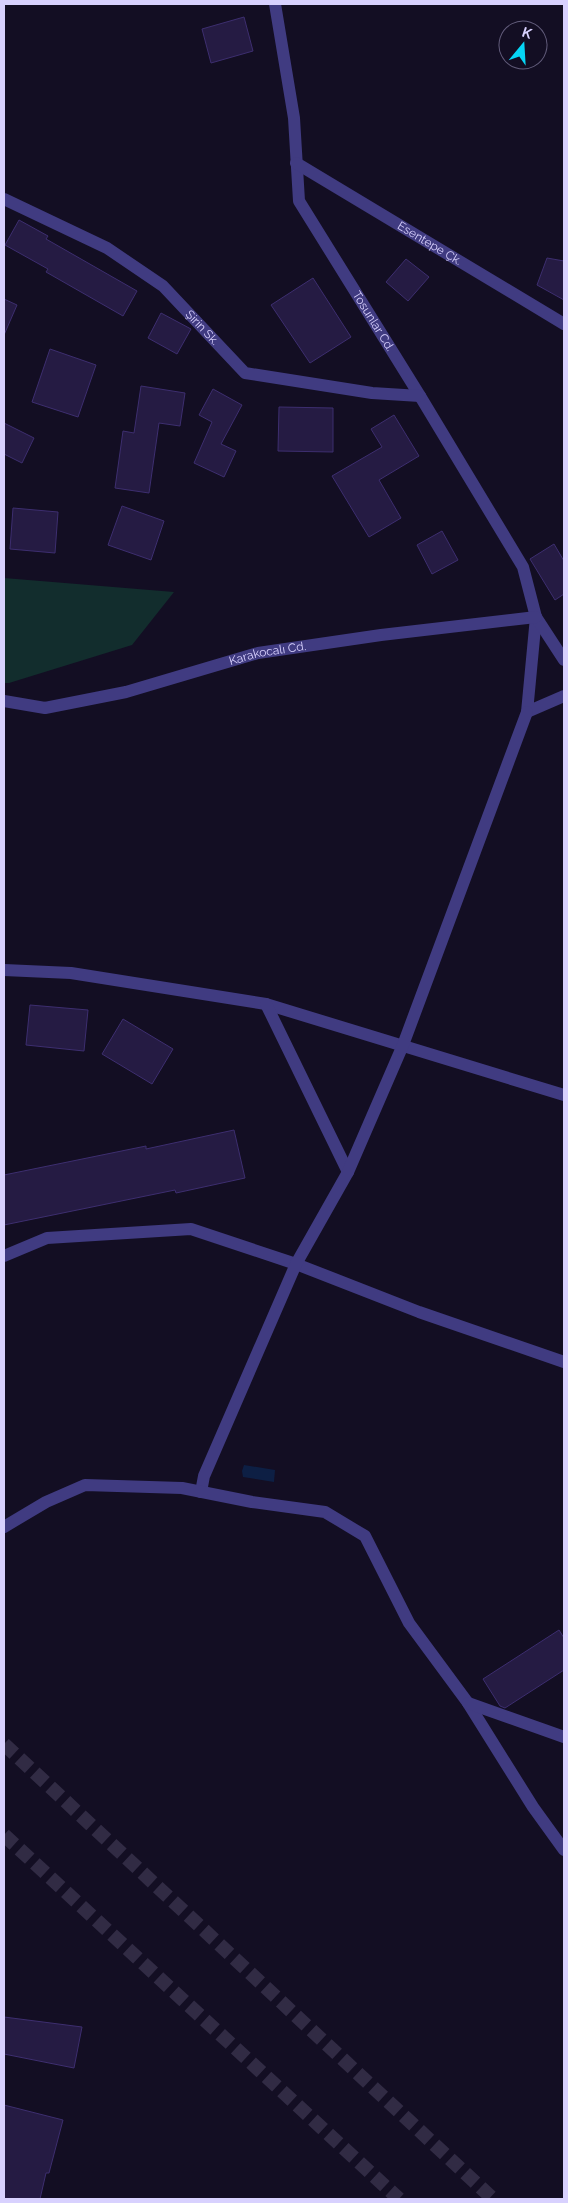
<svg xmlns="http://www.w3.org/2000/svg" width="568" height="2203" viewBox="0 0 568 2203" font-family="Raleway,sans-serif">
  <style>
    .green { fill: #122d2d }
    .water { fill: #0d1f44 }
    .building { fill: #251b43; stroke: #3d2e6f }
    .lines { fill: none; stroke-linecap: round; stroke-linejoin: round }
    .trunk-tunnel { stroke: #312b44; stroke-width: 14; stroke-dasharray: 14 7; stroke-linecap: butt }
    .minor { stroke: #403b81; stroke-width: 12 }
    .labels { text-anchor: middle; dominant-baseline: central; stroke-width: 4; stroke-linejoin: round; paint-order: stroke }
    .street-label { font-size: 12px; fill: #d8d1fe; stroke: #130e23 }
  </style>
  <rect width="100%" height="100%" fill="#130e23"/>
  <path class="green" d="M4 578 174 592 132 645 9 683H4Z"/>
  <path class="water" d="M244 1465 275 1470 274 1482 243 1477 242 1471Z"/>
  <path class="building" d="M244 17 253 51 211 63 202 29Z
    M19 220 48 236 46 239 137 291 123 316 46 272 48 269 5 245Z
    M547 258 564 261V300L537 285Z
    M406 259 429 277 408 301 386 282Z
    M313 278 351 337 310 363 271 305Z
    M4 299 17 305 4 335Z
    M161 313 191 329 177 354 148 338Z
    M50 349 96 365 78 417 32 402Z
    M141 386 185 393 180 426 159 423 149 493 115 488 123 431 134 433Z
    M213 389 242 405 221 444 236 451 224 477 194 463 212 422 199 415Z
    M279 407 333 408V452L278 451Z
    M394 415 419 456 379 480 401 518 369 537 332 476 382 447 371 429Z
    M4 423 34 438 22 463 4 454Z
    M122 506 164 521 151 560 108 545Z
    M13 508 58 512 55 553 10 549Z
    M442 531 458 560 432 574 417 545Z
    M554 544 564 561V594L555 600 530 559Z
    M30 1005 88 1010 84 1051 26 1045Z
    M123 1019 173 1049 152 1084 102 1054Z
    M234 1130 245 1178 176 1193 175 1190 4 1225V1175L146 1146V1149Z
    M559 1630 564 1638V1670L505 1708 500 1706 483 1679Z
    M4 2017 82 2027 74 2068 4 2054Z
    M4 2105 63 2120 49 2173H46L40 2199H4Z"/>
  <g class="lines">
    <path class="trunk-tunnel" d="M4 1744 493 2199
      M4 1835 399 2199"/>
    <g class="minor">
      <path id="s1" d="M275 4 294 118 299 201 420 396 523 567 536 617 527 712 564 696"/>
      <path id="s2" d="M296 163 564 324"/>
      <path id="s3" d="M4 199 107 248 163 286 245 373 372 393 420 396"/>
      <path d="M536 617 564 660"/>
      <path id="s4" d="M4 701 45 708 126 692 258 653 381 635 536 617"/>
      <path d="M4 970 71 973 266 1004 564 1095"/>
      <path d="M266 1004 348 1172"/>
      <path d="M4 1256 47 1238 191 1229 296 1264 419 1312 564 1362"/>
      <path d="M201 1492 204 1476 296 1264 348 1172 403 1045 527 712"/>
      <path d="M4 1527 46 1502 85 1485 182 1488 252 1502 325 1512 365 1536 409 1623 468 1703 533 1807 564 1850"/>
      <path d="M468 1703 564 1737"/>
    </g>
  </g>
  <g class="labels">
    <g class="street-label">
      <text stroke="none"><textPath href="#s2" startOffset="156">Esentepe Çk.</textPath></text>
      <text stroke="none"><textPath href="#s1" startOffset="340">Tosunlar Cd.</textPath></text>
      <text stroke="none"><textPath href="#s3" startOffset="239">Şirin Sk.</textPath></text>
      <text stroke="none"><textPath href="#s4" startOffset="271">Karakocalı Cd.</textPath></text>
    </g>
  </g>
  <rect width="568" height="2203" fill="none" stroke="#d8d1fe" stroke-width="10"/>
  <g transform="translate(523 45) rotate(18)"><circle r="24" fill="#130e23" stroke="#625c7b"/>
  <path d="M0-4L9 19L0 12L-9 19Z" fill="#06d5f5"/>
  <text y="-8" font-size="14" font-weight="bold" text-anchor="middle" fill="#d8d1fe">K</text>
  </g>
</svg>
